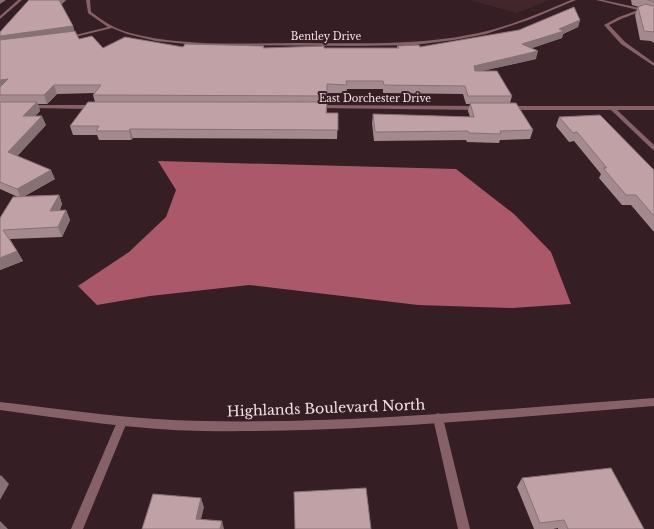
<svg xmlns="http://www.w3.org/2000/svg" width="654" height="529" viewBox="0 0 654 529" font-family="'Libre Baskerville',serif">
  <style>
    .built { fill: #43262c }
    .water { fill: #ac586b }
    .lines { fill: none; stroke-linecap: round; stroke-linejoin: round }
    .minor { fill: #876168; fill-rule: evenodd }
    .tertiary { fill: #876168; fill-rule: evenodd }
    .wall { fill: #a48a8f }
    .shaded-wall { fill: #867174 }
    .building { fill: #bfa1a6; stroke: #867174 }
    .labels { text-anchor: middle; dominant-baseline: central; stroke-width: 4; stroke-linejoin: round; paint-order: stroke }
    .far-street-label { font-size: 10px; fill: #f2e2e5; stroke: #351f24 }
    .near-street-label { font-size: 14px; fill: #f2e2e5; stroke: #351f24 }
  </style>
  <rect width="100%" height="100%" fill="#351f24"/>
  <path class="built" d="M469 0H549L517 13Z"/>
  <path class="water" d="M158 161 456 169 514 214 551 252 571 304 512 308 418 305 249 285 150 296 97 305 78 286 129 252 166 217 176 190Z"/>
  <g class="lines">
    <path class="minor" d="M18 0H22L0 19V16Z
      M86 0H90L91 12C103 21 115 29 130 33 184 47 241 43 296 43 354 43 411 46 468 35 504 29 538 14 571 0H576L531 19 486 34 454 40 415 45 356 46 218 45 187 44 156 41 127 34 112 28 67 39V37L108 27 88 13Z
      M596 0H603L654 11V13L642 11 621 19 609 25 625 42 654 63V66L621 44 604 25 619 17 638 10Z
      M29 105H95L98 107 95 109 27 108V106Z
      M317 105 479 106 482 108 479 110 315 108V106Z
      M654 106V110H617L654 145V150L652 149 611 110H509L506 108 509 106Z
      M438 413 442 415 443 418 470 529H458L433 418 434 415Z
      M122 417 126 419 127 422 83 529H71L117 422 118 419Z"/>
    <path class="tertiary" d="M654 398V406C504 418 354 433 203 431 135 430 68 419 0 410V402C68 410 135 420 203 421 354 424 504 409 654 398Z"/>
  </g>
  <path class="wall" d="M29 0H66L61 4 73 26 74 31 79 39 103 48 264 46V48H397V46L420 47 580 20 578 27 563 34 562 38 531 48 536 59 482 71 512 96 510 103 533 130 530 139 500 140 499 143 467 142 466 140 374 141 372 123 373 114 470 117 468 111 470 104H466L463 94 383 93V89H347L346 93H327V113H338L337 139 133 138 131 140H99L97 135H73L70 126 95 102 93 95 95 93 57 94 47 104H38L40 111 35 116 46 125 17 156 55 179 25 196 59 195 62 204 60 210H66L70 220 62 237 10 239 17 251 23 261 0 270V218L18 197 0 189V32Z
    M631 0H654V43L651 41 640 40 635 15 638 7H639L632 5Z
    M559 117 654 170V232L631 205H622L599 178 601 174 574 141 569 142 556 126Z
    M522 478 644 529H558V528L553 529H534L517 487Z"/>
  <path class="shaded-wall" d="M0 0H6L0 4Z
    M59 0H66L61 5Z
    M580 20 578 27 563 34 562 38 521 52 522 44Z
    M73 26 75 33 0 43V36Z
    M538 51 536 59 473 73 474 66Z
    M8 79 0 89V80Z
    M54 85 57 94 47 104 44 95Z
    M37 102 40 111 26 125 23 116Z
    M42 116 46 125 12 162 8 152Z
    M130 129 133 138 131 140 129 131Z
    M51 170 55 179 21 198 17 189Z
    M59 195 62 204 55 220 50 211Z
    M66 210 70 220 62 237 58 227Z
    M17 251 23 261 0 270V258Z
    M1 475 9 484 0 500V476Z
    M201 498 204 507 199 528 196 519Z
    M0 521 8 529H0Z
    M222 521 224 529H220Z"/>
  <path class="building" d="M29 0H59L73 26 0 36V32Z
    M648 0H654V2Z
    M645 4 654 6V32L644 31 638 7Z
    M574 7 580 20 559 29 564 31 522 44 538 51 474 66 475 71H497L512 96H468L465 86 384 85 383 81H346L347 85 327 84V96L93 95 101 85H54L44 95H0V87L8 79 0 80V40L75 31 79 39 92 36 103 48 125 37 183 47 185 44 264 46 263 48 324 46V48H399L397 46 419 45 420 47 519 30Z
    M0 102H37L23 116H42L8 152 51 170 17 189 0 182Z
    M88 102H327L326 113H338V130L130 129 129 131H96L99 126H70Z
    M470 103H516L533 130 500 131 501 134 469 133 468 131 375 132 373 114 474 117Z
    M600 115 654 170V216L636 195H626L603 168H607L577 132 573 133 559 117Z
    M59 195 50 211 66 210 58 227 3 230 17 251 0 258V218L13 197Z
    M611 468 644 529H568L564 520 540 523 522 478Z
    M366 488 371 529H295L294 492Z
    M153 494 201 498 196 519 222 521 220 529H142Z"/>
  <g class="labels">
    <g class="far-street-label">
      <text x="326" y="36">Bentley Drive</text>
      <text x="375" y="98">East Dorchester Drive</text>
    </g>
    <g class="near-street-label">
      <text transform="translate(326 408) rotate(-2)">Highlands Boulevard North</text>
    </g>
  </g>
</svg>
